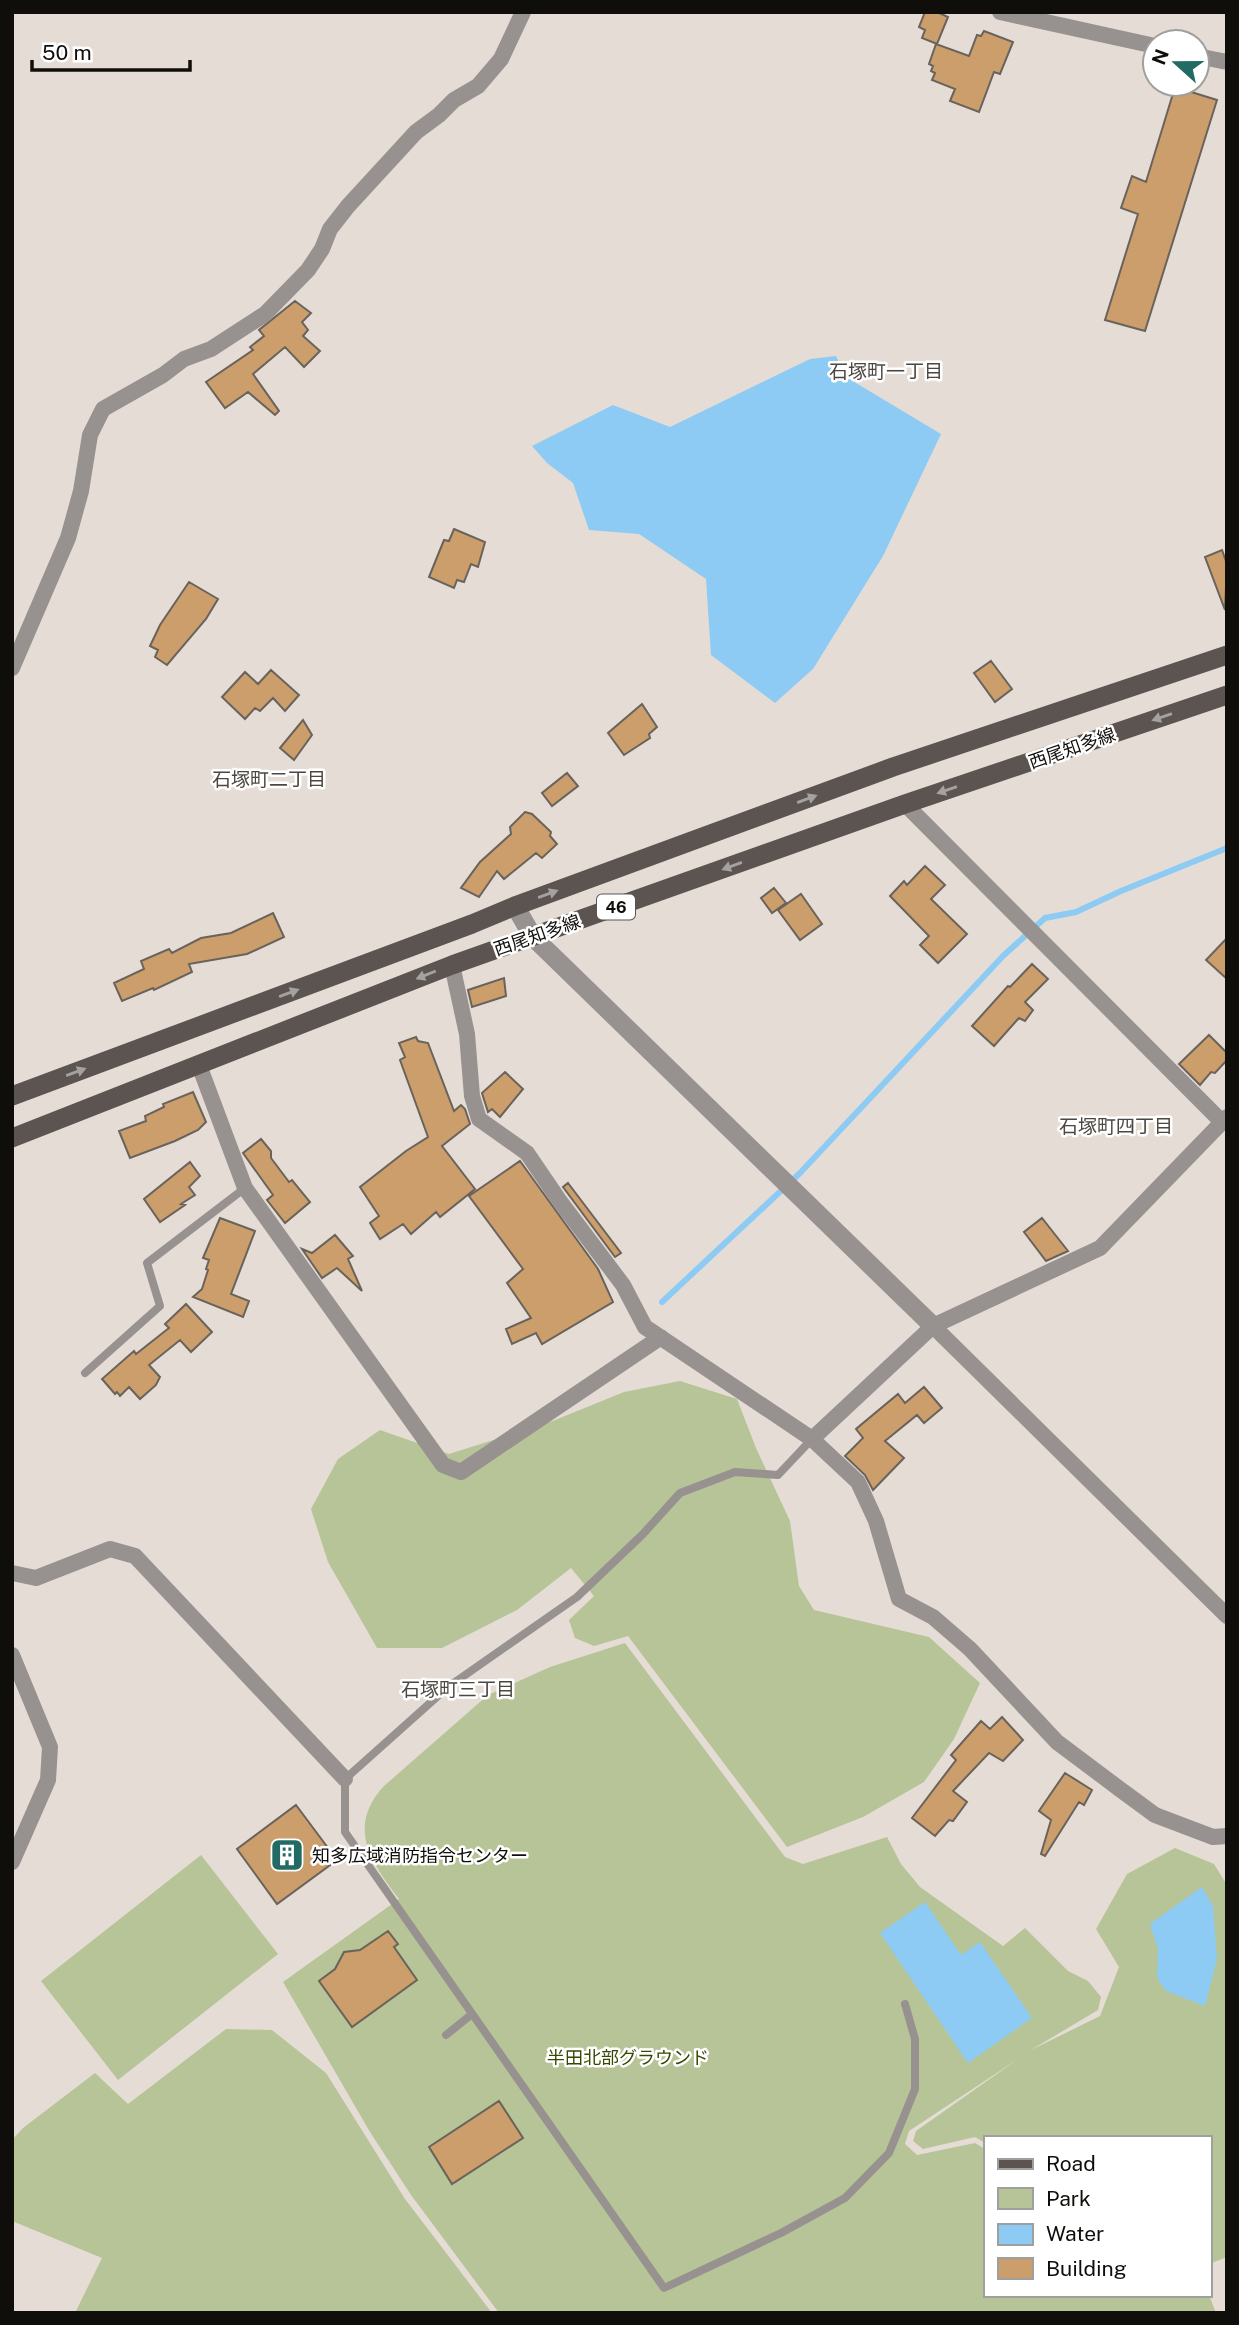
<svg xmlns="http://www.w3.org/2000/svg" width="1239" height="2325" viewBox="0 0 1239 2325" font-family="'Public Sans','Noto Sans JP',sans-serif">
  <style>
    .green { fill: #b6c497 }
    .water { fill: #8dcbf4 }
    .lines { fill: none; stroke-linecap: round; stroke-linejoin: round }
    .stream { stroke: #8dcbf4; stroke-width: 6 }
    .building { fill: #cc9e6b; stroke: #69635c; stroke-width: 2 }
    .service { stroke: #979290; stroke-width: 8 }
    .minor { stroke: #979290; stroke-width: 16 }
    .tertiary { stroke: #979290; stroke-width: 19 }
    .primary { stroke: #5c5451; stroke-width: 19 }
    .oneway { fill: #a5a19f }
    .labels { text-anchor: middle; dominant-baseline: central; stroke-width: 5; stroke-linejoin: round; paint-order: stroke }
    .shield { fill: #fff; stroke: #585654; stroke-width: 2 }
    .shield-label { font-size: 16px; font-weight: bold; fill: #100e0b }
    .street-label { font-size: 18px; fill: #100e0b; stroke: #fff }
    .poi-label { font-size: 18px; fill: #100e0b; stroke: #fff; text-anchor: start }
    .park-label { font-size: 18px; fill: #394800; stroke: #fff }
    .neighbourhood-label { font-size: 19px; fill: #4d4741; stroke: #fff }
  </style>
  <rect width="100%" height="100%" fill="#e5ddd5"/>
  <path class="green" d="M680 1381 737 1399 756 1448 790 1521 799 1586 814 1610 929 1637 980 1683 954 1739 924 1782 863 1817 787 1847 628 1636 594 1646 575 1638 569 1620 594 1596 571 1568 517 1610 442 1648H377L328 1562 311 1509 338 1459 380 1430 449 1454 550 1422 624 1392Z
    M625 1643 785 1857 803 1864 887 1837 901 1864 920 1887 1003 1946 1025 1928 1068 1971 1088 1981 1101 1997 1098 2010 1031 2050 1100 2016 1119 1967 1096 1929 1127 1874 1175 1848 1214 1864 1227 1885V2257L1209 2264V2138H985V2143L975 2137 923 2149 913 2141 916 2131 1021 2057 909 2131 905 2144 917 2155 975 2143 985 2149V2295H1209L1216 2313H499L411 2195 370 2132 283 1982 399 1899C371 1862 346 1827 384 1786L488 1695 550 1667Z
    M201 1855 278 1954 118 2080 41 1981Z
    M226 2029 272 2030 326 2073 405 2199 492 2313H75L102 2258 12 2221V2140L23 2128 95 2073 128 2104Z"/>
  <path class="water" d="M836 356 846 377 941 434 883 556 813 669 775 703 711 655 706 579 639 534 589 530 573 483 547 463 532 446 613 405 670 427 810 359Z
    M1202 1887 1213 1906 1217 1959 1205 2006 1166 1991 1157 1978 1158 1949 1150 1924Z
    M925 1902 961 1955 980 1942 1032 2018 968 2063 880 1933Z"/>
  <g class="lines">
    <path class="stream" d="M662 1302 800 1173 1004 955 1045 918 1076 912 1121 891 1227 848"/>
  </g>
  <path class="building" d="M925 12H937L948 17 937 44 922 38 925 30 919 27Z
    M984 31 1013 42 1000 74 994 72 979 112 950 101 955 89 932 80 935 73 931 71 933 66 929 64 936 44 969 56 977 35 981 36Z
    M1175 87 1217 100 1145 331 1105 320 1138 214 1121 208 1132 176 1146 182Z
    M295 301 311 313 302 322 308 330 303 336 320 351 304 367 285 347 253 374 279 411 275 415 248 392 225 408 206 382 253 350 250 347 264 336 259 330Z
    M454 529 485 542 478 567 471 564 464 582 457 580 454 588 429 577 444 540 449 541Z
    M1222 550 1227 564 1225 610 1205 557Z
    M189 582 218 599 206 619 167 665 155 657 158 650 150 646 160 625Z
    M991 661 1012 689 995 702 974 673Z
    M271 670 299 695 285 711 273 698 260 711 255 708 245 719 222 697 245 672 258 684Z
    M642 704 657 727 649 734 650 738 624 755 608 733Z
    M303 720 312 735 294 760 280 748Z
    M567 773 578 786 552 806 542 793Z
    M525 812 532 814 551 832 550 836 557 844 542 858 536 853 504 879 497 871 479 897 461 888 480 862 511 834 510 827Z
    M925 866 945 885 931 899 967 934 938 963 920 945 929 936 890 896 904 881 907 885Z
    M774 888 786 903 772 913 761 898Z
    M801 894 822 924 800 940 778 910Z
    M273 913 284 937 247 954 189 964 192 972 154 990 153 988 122 1001 114 983 144 969 141 961 169 949 172 953 201 938 231 933Z
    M1227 938V979L1206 960Z
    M1032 964 1048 979 1025 1002 1033 1010 1025 1021 1019 1018 994 1046 972 1026 1008 986 1010 987Z
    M504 978 506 996 472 1007 468 990Z
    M1209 1035 1227 1053V1060L1215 1073 1211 1072 1200 1085 1179 1064Z
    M416 1037 418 1041 428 1043 454 1111 461 1105 465 1109 470 1124 442 1146 475 1189 440 1217 436 1212 411 1234 403 1224 380 1239 370 1223 379 1216 360 1187 406 1151 428 1137 400 1060 405 1057 399 1043Z
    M505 1072 523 1089 500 1117 492 1109 488 1112 482 1093Z
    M193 1092 206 1122 198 1130 175 1141 130 1158 119 1131 146 1121 145 1116 164 1107 163 1104Z
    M261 1139 271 1151V1158L289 1182 292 1180 310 1202 285 1223 267 1200 273 1195 243 1153Z
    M520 1161 598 1269 613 1302 542 1344 536 1333 512 1344 506 1329 531 1318 507 1283 523 1269 469 1196Z
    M190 1162 200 1176 189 1187 195 1195 181 1204 185 1205 160 1222 144 1199Z
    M568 1183 621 1253 615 1257 563 1187Z
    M220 1218 255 1231 231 1294 249 1301 243 1317 193 1297 202 1289 208 1270 206 1269 209 1260 203 1258Z
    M1042 1218 1068 1251 1046 1261 1024 1232Z
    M335 1235 353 1256 348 1259 362 1291 337 1268 322 1278 302 1249 312 1253Z
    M186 1304 212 1332 191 1352 180 1340 149 1365 160 1377 156 1385 140 1399 129 1387 120 1396 117 1392 115 1394 102 1379 134 1351 136 1354 169 1328 165 1324Z
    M924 1387 942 1408 924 1423 917 1415 885 1441 904 1458 873 1490 865 1475 845 1456 863 1438 856 1429 898 1394 905 1403Z
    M1002 1717 1023 1740 1003 1761 989 1753 953 1791 967 1802 953 1821 949 1820 935 1836 912 1818 956 1760 951 1755 981 1721 990 1729Z
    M1065 1773 1092 1790 1084 1805 1079 1802 1045 1856 1041 1854 1051 1820 1039 1811Z
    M296 1805 337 1860 277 1904 237 1849Z
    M388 1931 398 1944 394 1947 417 1980 352 2027 319 1981 335 1969 344 1952 360 1950Z
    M499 2101 523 2138 452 2184 429 2147Z"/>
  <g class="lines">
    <path class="service" d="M85 1373 160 1306 147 1263 245 1188
      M812 1439 778 1475 735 1472 680 1493 643 1534 577 1597 448 1687 345 1779V1832L664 2288 781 2233 845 2198 889 2153 915 2089V2039L905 2004
      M446 2035 472 2014"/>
    <path class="minor" d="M1000 12 1155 46
      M1197 56 1227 62
      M12 668 68 538 81 491 90 435 103 409 163 375 184 359 211 349 265 314 308 270 322 249 330 229 348 206 416 132 439 115 454 100 478 86 501 59 523 12
      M905 804 1222 1122
      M452 965 467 1034 472 1096 479 1119 527 1153 559 1200 623 1285 645 1327 812 1439 858 1482 876 1521 899 1599 933 1617 970 1649 1057 1742 1121 1790 1155 1815 1213 1837 1227 1836
      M199 1065 245 1188 443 1465 461 1472 661 1337
      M933 1326 1227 1616
      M812 1439 933 1326 1100 1248 1227 1117
      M12 1573 36 1578 110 1549 135 1556 345 1779
      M12 1655 50 1747 48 1780 12 1862"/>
    <path class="tertiary" d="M515 906 533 937 933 1326"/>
    <path class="primary" d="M12 1096 472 924 515 906 893 767 1227 655
      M12 1138 452 965 905 804 1227 695"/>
  </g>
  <defs><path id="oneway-solid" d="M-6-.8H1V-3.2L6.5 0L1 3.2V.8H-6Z" transform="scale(1.75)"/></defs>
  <g class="oneway">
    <use href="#oneway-solid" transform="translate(1162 717) rotate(161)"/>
    <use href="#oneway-solid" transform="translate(947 790) rotate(161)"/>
    <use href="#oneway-solid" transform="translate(807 799) rotate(-20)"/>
    <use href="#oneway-solid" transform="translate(732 866) rotate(160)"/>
    <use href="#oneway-solid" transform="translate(548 894) rotate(-20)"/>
    <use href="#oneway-solid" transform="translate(426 975) rotate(158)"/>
    <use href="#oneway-solid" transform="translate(289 993) rotate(-20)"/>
    <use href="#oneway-solid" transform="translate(76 1072) rotate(-20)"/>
  </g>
  <defs>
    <symbol id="building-square" viewBox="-11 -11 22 22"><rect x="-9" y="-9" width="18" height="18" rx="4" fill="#226b64" stroke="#fff"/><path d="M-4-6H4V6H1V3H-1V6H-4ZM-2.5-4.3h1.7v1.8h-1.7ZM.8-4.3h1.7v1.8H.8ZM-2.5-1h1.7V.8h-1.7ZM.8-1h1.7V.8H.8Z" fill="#fff"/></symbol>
  </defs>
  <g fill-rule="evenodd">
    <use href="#building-square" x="268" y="1836" width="38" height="38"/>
  </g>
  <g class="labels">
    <rect class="shield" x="597" y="894.5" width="38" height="25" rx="5"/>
    <g class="shield-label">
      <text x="616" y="907">46</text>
    </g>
    <g class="street-label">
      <text transform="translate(1072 748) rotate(-19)">西尾知多線</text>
      <text transform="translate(537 935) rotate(-19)">西尾知多線</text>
    </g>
    <g class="poi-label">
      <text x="312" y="1855">知多広域消防指令センター</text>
    </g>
    <g class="park-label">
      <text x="628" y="2057">半田北部グラウンド</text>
    </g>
    <g class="neighbourhood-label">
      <text x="886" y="371">石塚町一丁目</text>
      <text x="269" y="779">石塚町二丁目</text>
      <text x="1116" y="1126">石塚町四丁目</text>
      <text x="458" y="1689">石塚町三丁目</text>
    </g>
  </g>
  <rect width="1239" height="2325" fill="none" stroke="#100e0b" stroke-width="28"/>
  <rect x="984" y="2136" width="228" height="161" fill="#ffffff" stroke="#9f9f9d" stroke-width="2"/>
  <rect x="998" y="2159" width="35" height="10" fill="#5c5451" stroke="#9f9f9d" stroke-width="2"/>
  <text x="1046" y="2171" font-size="21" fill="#100e0b">Road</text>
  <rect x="998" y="2188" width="35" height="21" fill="#b6c497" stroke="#9f9f9d" stroke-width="2"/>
  <text x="1046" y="2206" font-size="21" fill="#100e0b">Park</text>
  <rect x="998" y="2224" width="35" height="21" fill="#8dcbf4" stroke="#9f9f9d" stroke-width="2"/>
  <text x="1046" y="2241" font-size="21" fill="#100e0b">Water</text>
  <rect x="998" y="2258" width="35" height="21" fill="#cc9e6b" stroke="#9f9f9d" stroke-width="2"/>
  <text x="1046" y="2276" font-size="21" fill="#100e0b">Building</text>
  <g transform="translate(1176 63) rotate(291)"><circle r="33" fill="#ffffff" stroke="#9f9f9d" stroke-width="2"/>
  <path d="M0-5L12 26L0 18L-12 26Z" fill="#226b64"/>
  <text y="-10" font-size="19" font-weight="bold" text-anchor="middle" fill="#100e0b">N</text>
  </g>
  <path d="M32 60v10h158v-10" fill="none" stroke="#100e0b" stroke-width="3.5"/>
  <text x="42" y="60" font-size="21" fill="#100e0b" stroke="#ffffff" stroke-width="5" paint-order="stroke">50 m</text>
</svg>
